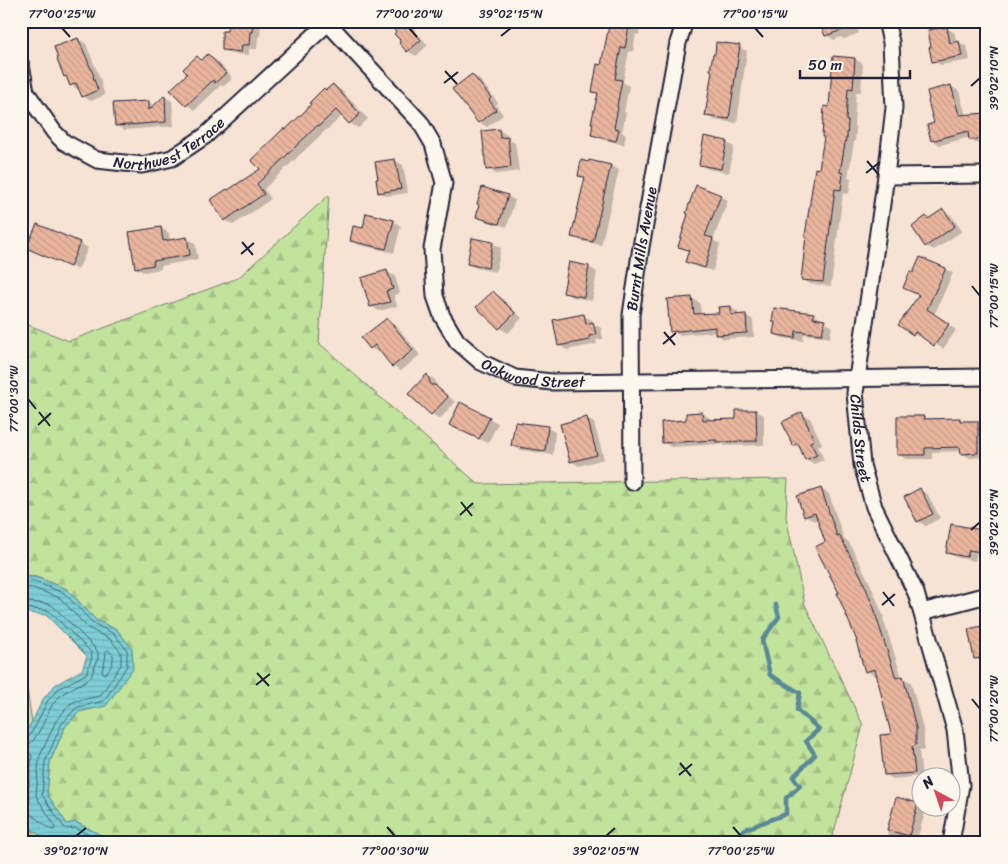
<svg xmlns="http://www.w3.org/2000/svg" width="1008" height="864" viewBox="0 0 1008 864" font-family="Sriracha,sans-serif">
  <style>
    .forest { fill: url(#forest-firs); stroke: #72826c }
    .water { fill: url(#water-rules); stroke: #598996 }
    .shadow { fill: #0003 }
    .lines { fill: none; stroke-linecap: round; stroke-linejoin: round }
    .shore { stroke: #466778; stroke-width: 1 }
    .stream { stroke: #598996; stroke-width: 4.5 }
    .building { fill: url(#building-back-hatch); stroke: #22223b }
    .street-casing { stroke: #22223b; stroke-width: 19 }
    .street { stroke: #fbf7ec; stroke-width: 15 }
    .ticks { fill: none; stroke: #22223b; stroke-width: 2 }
    .labels { text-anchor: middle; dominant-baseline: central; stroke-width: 4; stroke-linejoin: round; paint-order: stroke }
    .street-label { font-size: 15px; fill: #22223b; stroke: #fbf7ec }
    .neatline { fill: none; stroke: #22223b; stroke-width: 2 }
    .ticks-label { font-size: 12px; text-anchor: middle; fill: #22223b }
  </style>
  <defs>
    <pattern id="forest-firs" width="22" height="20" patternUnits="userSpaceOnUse" patternTransform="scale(1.25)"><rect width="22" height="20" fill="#c2e39c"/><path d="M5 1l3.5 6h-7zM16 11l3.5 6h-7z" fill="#a6c287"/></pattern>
    <pattern id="water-rules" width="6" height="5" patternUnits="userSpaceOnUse" patternTransform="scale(1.25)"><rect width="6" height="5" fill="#7dced3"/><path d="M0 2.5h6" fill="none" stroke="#6cb1b6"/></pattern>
    <pattern id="building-back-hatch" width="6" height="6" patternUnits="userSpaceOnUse" patternTransform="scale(1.25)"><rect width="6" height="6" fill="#eab59d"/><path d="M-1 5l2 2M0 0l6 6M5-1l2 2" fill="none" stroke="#c89b88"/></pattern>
  </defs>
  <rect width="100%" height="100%" fill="#f6e3d4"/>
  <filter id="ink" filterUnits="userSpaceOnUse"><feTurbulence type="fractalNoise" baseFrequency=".02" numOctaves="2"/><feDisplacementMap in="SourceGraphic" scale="10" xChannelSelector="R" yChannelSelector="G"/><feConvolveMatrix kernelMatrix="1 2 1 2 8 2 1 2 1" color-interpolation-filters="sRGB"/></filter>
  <g filter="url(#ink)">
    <path class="forest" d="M329 195 319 343 478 484 788 479 786 517 805 605 863 725 831 843H117L75 822 67 824 47 794 50 762 65 727 79 712 117 630 96 620 67 589 36 577 21 576V322L69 341 238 278Z
      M21 674 27 689 32 722 21 739Z
      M21 821 22 822 50 843H21Z"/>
    <path class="water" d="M21 576 36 577 67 589 96 620 117 630 132 648 133 668 106 706 79 712 65 727 50 762 47 794 67 824 75 822 117 843H50L21 821V739L32 722 43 699 55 685 82 670 87 656 46 615 21 612Z"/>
    <path class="shadow" d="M85 21H111L108 30Z
      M229 21H261L260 36 258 37 257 49H249V55L231 54 223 50 228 32Z
      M387 21H423L414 30 428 45 416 56 408 51 401 43 403 41 397 32Z
      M611 21H639L642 23 639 35 636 34 633 52 629 51 623 82 629 86 624 112 626 113 622 132 626 135 624 145 600 139 592 135 599 94 594 91 602 66Z
      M742 21H764L758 31Z
      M854 21 859 33 844 39 841 37 834 40 826 35Z
      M947 28 955 33 956 43 959 42 967 47 970 60 941 65 933 61Z
      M78 39 86 44 101 81H100L105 95 91 101 83 96 79 90 71 85 68 78 65 76Z
      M739 47 747 51 737 123 714 120 706 115Z
      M208 56 216 60 231 76V80L224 86 221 85 195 110 187 105 189 74 197 58 202 61Z
      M855 59 863 64 861 92H856L854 126 856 127 855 142H854L848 177 851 178 849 194 843 193 831 286 810 284 802 279 830 108Z
      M472 75 480 80 498 103 496 105 503 115 487 127 479 122Z
      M333 86 341 90 368 119 358 128 350 123 343 115 328 129H327L264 189 271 199 233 225 225 220 212 201 229 191 262 170 286 131Z
      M950 86 959 91 966 116 984 115V112H987V144H978L970 140V137L940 145 932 140 935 123Z
      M165 97 172 101 174 126 124 130 116 125 148 102 155 106Z
      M499 130 507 135V139L515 143 519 171 496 174 488 169Z
      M726 142 734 147 729 173 708 169 700 164Z
      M394 160 403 165 408 193 387 196 379 192Z
      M590 161 611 166 619 170 601 245 581 241 573 236 586 179 580 175Z
      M507 196 515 200 507 227 485 221 477 216 481 205Z
      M720 196 728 200 713 240 720 244 713 271 695 266 687 262 690 252 680 247Z
      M943 211 951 215 962 231 934 250 926 246V218L929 220Z
      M393 221 401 226 394 253 359 245 351 240 364 230Z
      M38 225 80 243 88 248 78 270 36 252Z
      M161 228 169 233 170 241 187 238 195 243 198 259 161 266V269L144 272 136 268Z
      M493 243 501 248 496 272 476 268 468 264Z
      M589 267 597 272 592 301 573 297 565 293Z
      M945 269 953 273 934 315 956 330 943 349 923 336 921 338 913 334 920 295 914 274Z
      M387 272 395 276 400 293 394 295 397 306 379 311 371 306Z
      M493 293 501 297 522 318 508 333 500 328 478 307Z
      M692 298 700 303 701 315H720L730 307 738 312V315H745L753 320 754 337 724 339 716 334V332L679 335 671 331Z
      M813 314 821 319V321L832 326 830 338 804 334 803 341 782 338 774 334 776 323 773 321Z
      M584 316 592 320V323L601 328 603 339 596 340 597 344 567 350 559 345Z
      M387 319 395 324 420 355 401 371 393 366 381 351 379 353 371 348Z
      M427 375 435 380 438 388 443 391 455 402 440 419 432 414 410 394Z
      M460 404 498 423 488 443 458 429Z
      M756 411 764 415V445L725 446 723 444 671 447 663 442 687 421V414L702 413 710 418V421H737Z
      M802 414 810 418 822 444 818 446 824 460 814 464 806 459 802 449 794 445Z
      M924 417 929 420H959L964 422H987V456L986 457 970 458 962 453V451L932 452V459H906L898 454V418Z
      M586 418 594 423 604 459 579 466 571 461Z
      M547 428 555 432 553 455 521 450 513 446Z
      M821 489 829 494 844 539 848 541 869 581 884 617 883 618 902 678 911 682 924 733V750L919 751 922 776 893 779 885 774 892 735 878 675 875 676 867 671 841 593 826 543 818 519 814 521 805 516Z
      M920 490 928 495 940 518 926 526 917 521Z
      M987 532V555L977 553 975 561 955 557 947 552Z
      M987 626V662L983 663 975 658Z
      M897 799 918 804 926 809 917 840 915 839 914 843H885Z"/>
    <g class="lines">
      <path class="shore" d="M21 581 35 582 64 593 93 623 114 634 127 650V666L104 701 78 707 75 709 61 725 45 762 42 795 63 826 67 829 75 828 106 843
        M21 587 33 588 60 598 88 628 110 639 121 652V665L100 696 76 701 70 704 56 721 39 758 36 796 55 826V829L52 830 29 813 21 811
        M21 601 48 604 53 606 95 648 98 652V658L91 677 87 680 62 694 52 705 41 728 33 741 28 745 21 747
        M21 607 49 611 91 652 92 657 86 674 58 689 47 702 36 725 28 738 25 740H21
        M108 650 113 655C114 662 110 671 104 674L102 671 105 661 106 652Z
        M21 754 30 753 32 756 28 792 30 802 28 804H21"/>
      <path class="stream" d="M734 843 743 830 786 814V798L800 786 793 777 815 755 806 741 819 729 797 710 800 693 770 675 762 640 779 617 776 605"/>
    </g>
    <path class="building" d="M228 21H253L252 32H250L249 45H242L241 52 222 50V31H227Z
      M385 21H404L421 40 407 52 399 43 401 41 394 34 396 32Z
      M610 21H630L625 48 621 47 615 79 622 80 617 106 618 107 614 128 619 129 616 141 591 135 593 123H591L598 93 592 92 597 64 601 65Z
      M819 21H862V23L825 36Z
      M947 27 950 43 959 41 962 56 932 62 929 47H931L928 30Z
      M78 38 94 76 93 77 98 90 82 97 76 83 70 86 66 76 64 77 57 59 58 58 54 47Z
      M716 42 740 45 729 119 705 116 712 71 710 70 713 54H715Z
      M208 54 226 73 215 83 213 80 186 106 170 90 187 74 183 69 197 56 201 60Z
      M833 56 855 58 853 89 848 88 846 121H848L847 138H846L840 172 843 173 841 190 835 189 823 282 801 280 806 236H805L815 168 819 169 824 137H822L824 106 829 107Z
      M472 74 491 98 489 100 496 110 478 123 452 89Z
      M333 84 360 114 349 124 336 110 319 126 318 125 257 184 264 194 224 221 210 200 227 189 228 190 260 169 251 160 284 128 285 130 305 111 311 104 309 103 324 88 326 90Z
      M951 85 959 115 987 113 986 139 969 140 968 131 931 141 927 125 934 123 928 101 929 100 927 91Z
      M165 95 166 122 115 126 113 103 149 101V110Z
      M499 129 500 138 508 137 511 167 486 170 482 131Z
      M704 136 727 141 721 169 699 165Z
      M395 159 401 189 378 193 376 179H378L375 162Z
      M581 160 588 162 589 160 611 165 593 242 571 237 585 177 578 176Z
      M696 185 721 195 705 236 713 238 705 268 685 262 689 250 678 247 688 214 686 213Z
      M482 187 508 195 499 224 476 217 479 205 477 204Z
      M943 209 955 226 925 247 912 227 926 216 928 219Z
      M366 213 394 220 386 249 350 241 353 226 363 228Z
      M37 224 80 242 70 267 26 248Z
      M161 227 163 241 187 237 190 255 153 261 154 265 135 268 129 232Z
      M472 238 493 242 488 268 467 264Z
      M920 257 946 268 927 309 949 324 934 346 915 332 913 335 898 325 919 295 903 288 910 271 913 273Z
      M569 262 589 266 584 297 563 293Z
      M387 270 393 289 386 291 390 302 370 307 361 278Z
      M493 291 515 313 499 329 476 307Z
      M692 297 694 314 719 313 718 307 731 306V315L746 314 747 333 715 335V327L670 332 667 299Z
      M774 308 814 313 813 318 825 320 822 334 796 331 795 338 773 334 775 322H772Z
      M584 314 586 324 593 322 596 335 589 336V340L558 346 553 320Z
      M387 318 413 350 392 367 375 345 370 349 361 338Z
      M427 374 431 385H435L448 397 431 415 408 394Z
      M460 402 490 417 479 439 449 425Z
      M736 410H756L757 441 716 442V440L662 443 661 422 686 420V413L702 412 703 420 736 419Z
      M802 412 814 440 810 442 817 455 805 460 798 443 793 446 782 422Z
      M897 416H924V419L960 418V421H978V453L961 454 960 447 925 448V455H897Z
      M587 417 597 455 570 462 560 424Z
      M515 422 548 426 545 451 511 446Z
      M821 488 837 536 839 535 861 576 876 613H875L896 678 903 676 916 728V745L912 747 915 773 884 775 880 735 891 734 875 669 865 672 856 641H857L837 593H839L815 547 825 542 815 513 804 517 797 496Z
      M920 488 933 514 917 522 904 497Z
      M951 524 987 531V553L969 550 967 557 946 553Z
      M987 625V657L974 659 968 629Z
      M896 797 918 803 909 836 887 830Z"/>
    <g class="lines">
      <defs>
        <g id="street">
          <path id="s1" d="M326 21 420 122 433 144 444 183 432 249 435 296 442 316 457 341 481 362 515 378 552 382 987 377"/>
          <path id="s2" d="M886 21 891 42 894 108 886 176 855 393 862 465 874 507 916 593 955 730 961 785 951 843"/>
          <path d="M21 22V21"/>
          <path id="s3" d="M21 65 26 92 54 132 64 142 97 160 142 165 172 158 205 136 330 21"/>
          <path d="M886 176 987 175"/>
          <path id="s4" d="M632 482 631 315 641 247 678 43 685 21"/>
          <path d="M922 612 987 595"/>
        </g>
      </defs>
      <use href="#street" class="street-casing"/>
      <use href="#street" class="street"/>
    </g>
  </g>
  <path class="ticks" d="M62 28 70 37M409 28 417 37M755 28 763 37M501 36 511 28M445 71 457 84M444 83 458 72M971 86 980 78M867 161 879 175M866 173 880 162M242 242 253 255M241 254 254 243M972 286 980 296M664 332 675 345M663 344 676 333M28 399 36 409M39 412 50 426M38 425 51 413M461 502 472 516M460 515 473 503M971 530 980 522M883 592 894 606M882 605 895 594M257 673 269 686M256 685 270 674M972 699 980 709M680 763 691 776M679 775 692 764M387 827 395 836M733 827 741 836M76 836 86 828M606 836 615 828"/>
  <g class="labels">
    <g class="street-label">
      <text stroke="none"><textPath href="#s3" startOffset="206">Northwest Terrace</textPath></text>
      <text stroke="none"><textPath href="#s4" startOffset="234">Burnt Mills Avenue</textPath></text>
      <text stroke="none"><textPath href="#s1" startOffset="455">Oakwood Street</textPath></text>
      <text stroke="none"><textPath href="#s2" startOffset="421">Childs Street</textPath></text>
    </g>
  </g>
  <rect width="1008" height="864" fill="none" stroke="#fbf7ec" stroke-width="55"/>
  <g transform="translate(936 792) rotate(320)"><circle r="24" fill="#fbf7ec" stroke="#a4a2a5"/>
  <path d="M0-4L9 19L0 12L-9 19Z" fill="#d1495b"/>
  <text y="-8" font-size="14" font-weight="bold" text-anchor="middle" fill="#22223b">N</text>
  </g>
  <path d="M800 70v8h110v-8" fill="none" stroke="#22223b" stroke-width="2.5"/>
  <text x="808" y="70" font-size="15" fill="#22223b" stroke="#fbf7ec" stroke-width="4" paint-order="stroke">50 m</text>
  <rect x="28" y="28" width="952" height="808" class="neatline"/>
  <g class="ticks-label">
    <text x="62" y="18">77°00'25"W</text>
    <text x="409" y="18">77°00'20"W</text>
    <text x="511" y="18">39°02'15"N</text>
    <text x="755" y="18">77°00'15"W</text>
    <text transform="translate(994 78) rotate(-90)" y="4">39°02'10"N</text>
    <text transform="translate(994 296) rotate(-90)" y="4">77°00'15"W</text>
    <text transform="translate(14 399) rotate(-90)" y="4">77°00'30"W</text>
    <text transform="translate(994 522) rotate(-90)" y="4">39°02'05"N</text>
    <text transform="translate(994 709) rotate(-90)" y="4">77°00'20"W</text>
    <text x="76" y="855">39°02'10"N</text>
    <text x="395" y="855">77°00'30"W</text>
    <text x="606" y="855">39°02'05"N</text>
    <text x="741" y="855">77°00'25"W</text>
  </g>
</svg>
